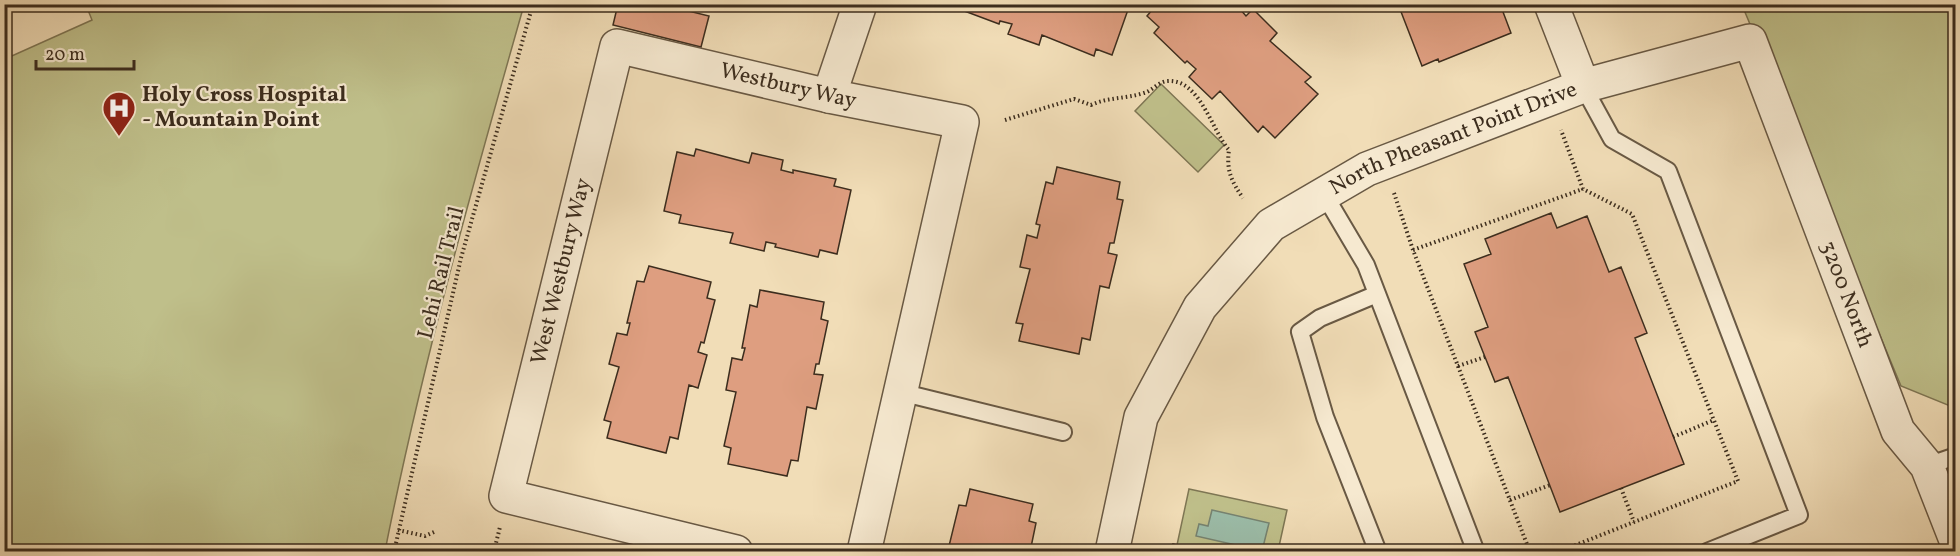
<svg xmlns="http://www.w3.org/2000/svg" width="1960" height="556" viewBox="0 0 1960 556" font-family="Vollkorn,serif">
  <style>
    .green { fill: #bfbf8a; stroke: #7e7654; stroke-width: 1.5 }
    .water { fill: #9cbda9; stroke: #768371; stroke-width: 1.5 }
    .building { fill: #de9e80; stroke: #3c2d1e; stroke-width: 1.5 }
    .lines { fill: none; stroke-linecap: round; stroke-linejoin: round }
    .lane-casing { stroke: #695944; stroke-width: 20 }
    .street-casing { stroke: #695944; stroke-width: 36 }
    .path { stroke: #3c2d1e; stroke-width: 4; stroke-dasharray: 1.5 3; stroke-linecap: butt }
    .lane { stroke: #f6e9d0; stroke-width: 16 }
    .street { stroke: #f6e9d0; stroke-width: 33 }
    .labels { text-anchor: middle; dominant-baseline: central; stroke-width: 4.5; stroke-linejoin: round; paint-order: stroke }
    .street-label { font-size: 22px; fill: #3c2d1e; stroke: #f6e9d0 }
    .poi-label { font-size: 22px; font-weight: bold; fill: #3c2d1e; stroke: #f6e9d0; text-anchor: start }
  </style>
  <rect width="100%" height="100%" fill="#f1ddb7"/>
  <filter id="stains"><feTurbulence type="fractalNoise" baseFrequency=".00333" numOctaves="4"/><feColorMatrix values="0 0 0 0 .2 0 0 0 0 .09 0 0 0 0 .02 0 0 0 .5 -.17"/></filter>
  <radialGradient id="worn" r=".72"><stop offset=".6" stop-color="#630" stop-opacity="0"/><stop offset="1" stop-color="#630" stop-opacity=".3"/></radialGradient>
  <path class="green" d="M86 5H524C472 187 422 365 385 551H5V59L92 20Z
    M1742 5H1955V408L1901 386Z
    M1161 84 1224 145 1198 172 1135 111Z
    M1189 489 1287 510 1278 551H1207L1177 545Z"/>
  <path class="water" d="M1212 510 1269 523 1262 551 1196 536 1199 524 1208 526Z"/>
  <path class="building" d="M618 4H660L709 16 701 47 613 25Z
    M960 4H1130L1112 55 1096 49 1094 56 1042 35 1039 45 1008 34 1012 24 1000 21 999 24 959 9Z
    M1157 4H1239V8L1246 16 1253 9 1277 33 1270 41 1311 77 1305 82 1318 94 1275 138 1263 126 1258 132 1220 91 1212 99 1189 77 1196 69 1187 61 1185 63 1154 33 1159 27 1147 16Z
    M1398 4H1500L1511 33 1439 62 1438 59 1422 66Z
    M696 149 749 163 752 153 783 160 781 170 793 173V170L836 179 834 186 851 190 837 254 820 250 818 257 775 247 776 244 766 242 764 251 730 243 733 233 679 223 681 215 664 211 677 152 694 156Z
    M1057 167 1120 182 1117 199 1123 200 1114 243H1110L1108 253 1117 255 1109 288 1100 286 1090 340 1082 338 1079 354 1019 341 1023 324 1016 323 1030 269 1020 267 1027 235 1037 238 1040 225 1036 224 1046 182 1053 184Z
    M1551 213 1557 228 1587 216 1609 272 1621 267 1647 333 1635 338 1684 464 1560 512 1508 377 1495 382 1475 332 1488 327 1464 264 1491 254 1485 239Z
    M649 266 711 282 707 298 715 300 704 343 701 342 698 352 707 355 698 388 689 385 678 439 670 437 666 453 607 438 611 422 604 420 619 367 609 364 617 333 627 335 630 323H627L637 281 644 282Z
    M760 290 824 302 821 319 828 321 819 364H816L814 374 823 375 816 409 807 407 798 461 791 460 787 476 728 464 731 448 724 446 736 392 726 390 732 358 742 360 745 348H742L750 305 757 307Z
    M970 489 1033 504 1029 521 1036 523 1030 552H951L952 547 949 546 959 505 966 506Z
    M1173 544 1177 545 1207 552H1172Z"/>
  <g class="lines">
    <defs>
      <path id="lane" d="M1583 86 1612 139 1668 171 1799 515 1707 552
        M1324 194 1366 265 1476 552
        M1377 294 1320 318 1300 332 1325 417 1378 552
        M900 392 1063 432
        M1927 466 1956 456"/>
      <g id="street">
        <path d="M1551 4 1583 86"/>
        <path d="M829 96 860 4"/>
        <path id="s1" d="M736 552 506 496 617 46 829 96 962 122 864 552"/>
        <path id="s2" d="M1112 552 1141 417 1200 307 1271 225 1367 169 1583 86 1750 41 1898 431 1927 466 1956 540"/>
      </g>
    </defs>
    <use href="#lane" class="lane-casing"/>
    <use href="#street" class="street-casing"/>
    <path class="path" d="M1005 120 1074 99 1091 105C1108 97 1125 99 1144 93 1152 91 1159 81 1168 81 1200 79 1212 131 1229 150 1226 171 1232 182 1243 198
      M1394 193 1413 250 1530 552
      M1413 250 1583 189
      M1458 366 1485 357
      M1673 437 1714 420
      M1621 488 1634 522
      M1510 500 1550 485
      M398 530 425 536 434 532
      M495 547 500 527
      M394 552 461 258 533 4
      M1558 552 1738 481 1632 214 1583 189 1561 130"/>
    <use href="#lane" class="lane"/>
    <use href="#street" class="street"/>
  </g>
  <defs>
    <symbol id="hospital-pin" viewBox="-11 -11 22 30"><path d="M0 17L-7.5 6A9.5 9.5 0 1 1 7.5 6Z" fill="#8f2418" stroke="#f6e9d0"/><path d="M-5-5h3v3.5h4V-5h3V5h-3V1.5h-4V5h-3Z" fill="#fff"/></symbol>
  </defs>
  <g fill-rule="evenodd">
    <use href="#hospital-pin" x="100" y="89" width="38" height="52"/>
  </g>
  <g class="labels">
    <g class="street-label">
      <text stroke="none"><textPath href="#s1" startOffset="876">Westbury Way</textPath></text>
      <text stroke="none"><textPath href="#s2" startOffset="574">North Pheasant Point Drive</textPath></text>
      <text stroke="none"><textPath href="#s1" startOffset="468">West Westbury Way</textPath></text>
      <text transform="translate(442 273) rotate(-76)">Lehi Rail Trail</text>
      <text stroke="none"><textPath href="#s2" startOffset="1158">3200 North</textPath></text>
    </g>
    <g class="poi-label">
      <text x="142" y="95">Holy Cross Hospital<tspan x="142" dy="25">- Mountain Point</tspan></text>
    </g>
  </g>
  <rect width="1960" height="556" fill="none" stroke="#f1ddb7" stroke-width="24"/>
  <rect x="6" y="6" width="1948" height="544" fill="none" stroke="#3c2d1e" stroke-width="3"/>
  <rect x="12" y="12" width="1936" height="532" fill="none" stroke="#3c2d1e" stroke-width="1.5"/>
  <path d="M36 60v9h98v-9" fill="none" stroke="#3c2d1e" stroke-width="3"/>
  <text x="45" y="60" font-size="18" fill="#3c2d1e" stroke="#f6e9d0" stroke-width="4.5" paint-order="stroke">20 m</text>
  <rect width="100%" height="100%" filter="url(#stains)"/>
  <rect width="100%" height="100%" fill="url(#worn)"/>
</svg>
